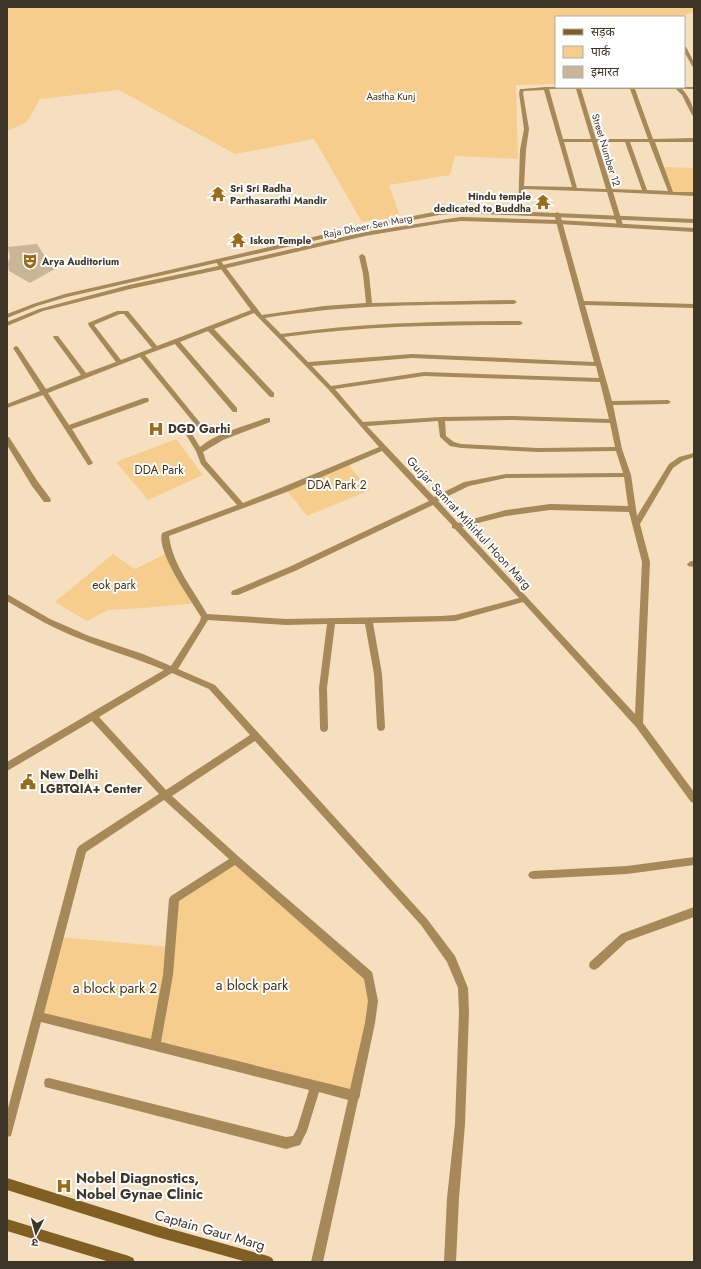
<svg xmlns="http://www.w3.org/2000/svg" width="701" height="1269" viewBox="0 0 701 1269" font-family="Jost,'Noto Sans Devanagari',sans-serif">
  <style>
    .green { fill: #f6cd8d }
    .building { fill: #cab596 }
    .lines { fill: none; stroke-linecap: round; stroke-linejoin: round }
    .minor { fill: #a68859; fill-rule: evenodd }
    .tertiary { fill: #a68859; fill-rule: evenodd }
    .secondary { fill: #815e21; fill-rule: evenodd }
    .labels { text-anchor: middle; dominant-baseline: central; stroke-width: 4; stroke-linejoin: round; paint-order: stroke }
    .far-park-label { font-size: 10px; fill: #422f10; stroke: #fff }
    .far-street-label { font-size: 10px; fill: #3d3528; stroke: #fff }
    .far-poi-label { font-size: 10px; font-weight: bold; fill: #3d3528; stroke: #fff; text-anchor: start }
    .poi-label { font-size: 12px; font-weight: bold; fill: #3d3528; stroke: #fff; text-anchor: start }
    .park-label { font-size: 12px; fill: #422f10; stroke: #fff }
    .street-label { font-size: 12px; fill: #3d3528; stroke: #fff }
    .near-park-label { font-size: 14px; fill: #422f10; stroke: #fff }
    .near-poi-label { font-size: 14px; font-weight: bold; fill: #3d3528; stroke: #fff; text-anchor: start }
    .near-street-label { font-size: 14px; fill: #3d3528; stroke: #fff }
  </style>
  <rect width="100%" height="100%" fill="#f5dfbf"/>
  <path class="green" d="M7 7H694V12L679 17H556V84L516 85 518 159 455 156 450 175 389 185 400 216 362 222 314 139 235 154 119 90 40 99 27 122 7 131Z
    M662 167 694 168V194L671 193Z
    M176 439 203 475 148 500 116 462Z
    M347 463 370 490 307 516 286 489Z
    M169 552 197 603 144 608 108 610 87 621 55 602 113 554 135 569Z
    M236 860 368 976 373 1001 355 1096 37 1016 59 937 170 947 174 899Z"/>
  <path class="building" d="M37 244 46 258 60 266 30 283 9 271 8 264 10 257 8 247Z"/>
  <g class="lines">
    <path class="minor" d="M684 46 686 47 694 62V67L692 66 684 51Z
      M546 87H694V89H682C689 96 694 107 694 116L692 115 682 95 676 89H635L653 139 694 138V142H655L673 192H694V196L613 192 623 225 620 227 617 225 607 192 524 189 523 213 518 214 520 150 524 129 519 93 520 89H522ZM549 89H576L591 139H563ZM581 89H630L648 139H596ZM544 90 572 187 524 186 526 150 529 129 523 93 524 91ZM564 142H592L606 189 577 188ZM597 142H625L642 190 612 189ZM630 142H649L668 191 647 190Z
      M557 212 560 214 584 301 694 304V308L585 305 612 401 668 400 671 402 668 404 613 405 622 449 631 475 637 516 669 464 679 457 694 453V457L683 461 673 468 640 524 650 562 643 723 694 792V803L691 802 636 727 523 602 455 621 373 623 382 674 385 727 384 730 381 731 378 730 377 727 374 674 365 624H335L327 688 328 728 327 731 324 732 321 731 320 728 319 688 327 624 286 625 208 620 178 669 215 685 427 919 455 956 468 988 469 1012 465 1124 459 1198 456 1262H444L447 1198 455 1124 459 1012 458 988 447 962 421 925 255 741 172 796 239 857 372 972 373 976 378 1001 375 1023 360 1094V1096L358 1100 323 1262H311L348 1100 319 1092 307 1131 300 1145 286 1149 49 1088 45 1087 44 1083 45 1079 49 1078 286 1137 293 1136 297 1129 309 1090 41 1022 12 1132 11 1136 7 1137V1112L77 849 79 846 159 794 92 721 7 771V762L164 670C138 659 110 651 83 640 56 630 32 616 7 601V594L50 619 89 636 143 654 171 666 200 621 201 617C191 600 156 552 162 533L237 505 201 464 196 451 182 428 183 426 194 423 140 357 48 393 69 425 144 398H148L149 400 148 402 72 429 93 463 90 465H88L43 395 7 408V404L40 391 13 348 16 346 18 347 46 389 81 375 53 337 54 336H58L86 373 116 362 89 326 88 323 117 311H128L157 346 251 310 215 261 218 259 220 260 262 315 324 306 366 303 363 274 359 256 362 254 365 256 369 274 372 303 514 300 517 302 514 304C431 305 348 304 265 318L281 334C360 323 440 321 520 321L523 323 520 325C441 325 362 326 284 337L308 362 412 354 594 362 554 214ZM254 313 328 389 379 447 283 487 243 503 206 461 203 452 223 440 270 422V418H266C244 427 218 432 200 447L189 429 200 426 201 424 145 355 175 344 233 412H237V408L180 342 208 331 270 397H274V393L214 329ZM120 314H124L152 348 121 360 94 325ZM412 358 596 366 599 378 424 372 331 386 312 366ZM424 376 600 382 609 419 512 416 441 417 363 422 335 389ZM512 420 610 423 615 447 538 448 461 444 454 442 446 436 445 421ZM438 421 440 437 450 446 461 448 538 452 616 451 623 473 506 474 464 482 434 497 367 426ZM382 451 429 501 289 567 232 591 231 593 232 595H238L295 571 433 505 452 525V528L455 529 519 598 455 615 441 616 286 619 207 614C193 589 173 566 169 536L289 491ZM624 477 628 506 550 504 506 510 458 523 438 501 469 486 506 478ZM550 510 629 512 642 562 635 714 462 527 506 516ZM172 673 209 689 250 735 166 790 99 717ZM164 800 229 859 171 896 169 899 163 975 151 1039 44 1013 86 852ZM235 865 364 979 368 1001 365 1023 350 1089 161 1042 173 975 179 901Z
      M7 437H9L38 482 50 498 51 500 50 502H44L32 486 7 445Z
      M691 561H694V567L688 566 687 564Z
      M694 857V865L627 874 533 879 530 878 528 875 530 872 533 871 627 866Z
      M694 907V917L627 941 598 968 594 970 590 968 589 965 590 962 621 934Z"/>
    <path class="tertiary" d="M460 209 694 219V223L460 213 439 215 361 230 67 297 37 306 7 318V314L33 304 65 294 361 226 439 211Z
      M461 217 558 220 694 228V232L558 224 461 221 443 223 365 236 223 269 130 289 43 311 7 326V322L39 309 129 285 223 265 365 232Z"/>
    <path class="secondary" d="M7 1178 157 1225 268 1256 272 1258 274 1262H247L157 1237 7 1190Z
      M7 1219 129 1256 133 1258 135 1262H110L7 1231Z"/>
  </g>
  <defs>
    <symbol id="temple-bare" viewBox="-9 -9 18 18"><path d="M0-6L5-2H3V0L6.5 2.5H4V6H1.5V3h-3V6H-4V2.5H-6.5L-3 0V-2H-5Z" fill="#986c1a" stroke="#fff" stroke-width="2.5" paint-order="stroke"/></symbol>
    <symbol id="theatre-bare" viewBox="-9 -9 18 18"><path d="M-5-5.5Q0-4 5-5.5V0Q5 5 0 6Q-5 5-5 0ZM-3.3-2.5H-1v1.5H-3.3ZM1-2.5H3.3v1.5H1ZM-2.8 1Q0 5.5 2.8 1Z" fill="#986c1a" stroke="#fff" stroke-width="2.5" paint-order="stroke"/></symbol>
    <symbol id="hospital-bare" viewBox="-9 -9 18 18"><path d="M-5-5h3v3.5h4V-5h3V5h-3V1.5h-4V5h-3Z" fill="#986c1a" stroke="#fff" stroke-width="2.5" paint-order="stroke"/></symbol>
    <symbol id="civic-bare" viewBox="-9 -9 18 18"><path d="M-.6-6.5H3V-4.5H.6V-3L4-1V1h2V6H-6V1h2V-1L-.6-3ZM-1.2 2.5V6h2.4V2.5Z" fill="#986c1a" stroke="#fff" stroke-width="2.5" paint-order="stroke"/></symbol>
  </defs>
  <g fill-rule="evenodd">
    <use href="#temple-bare" x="207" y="183" width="22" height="22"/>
    <use href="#temple-bare" x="532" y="191" width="22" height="22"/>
    <use href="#temple-bare" x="227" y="229" width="22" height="22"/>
    <use href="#theatre-bare" x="19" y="250" width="22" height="22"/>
    <use href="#hospital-bare" x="145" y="418" width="22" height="22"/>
    <use href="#civic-bare" x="17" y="771" width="22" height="22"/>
    <use href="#hospital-bare" x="53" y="1175" width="22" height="22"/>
  </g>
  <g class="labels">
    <g class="far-park-label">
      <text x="391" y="96">Aastha Kunj</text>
    </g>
    <g class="far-street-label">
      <text transform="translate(606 150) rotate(73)">Street Number 12</text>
      <text transform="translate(368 226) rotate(-11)">Raja Dheer Sen Marg</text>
    </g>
    <g class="far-poi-label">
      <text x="230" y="188">Sri Sri Radha<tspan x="230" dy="12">Parthasarathi Mandir</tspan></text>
      <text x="531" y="196" text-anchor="end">Hindu temple<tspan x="531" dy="12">dedicated to Buddha</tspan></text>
      <text x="250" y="240">Iskon Temple</text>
      <text x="42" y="261">Arya Auditorium</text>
    </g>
    <g class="poi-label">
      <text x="168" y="429">DGD Garhi</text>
      <text x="40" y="775">New Delhi<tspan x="40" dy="14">LGBTQIA+ Center</tspan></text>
    </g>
    <g class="park-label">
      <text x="159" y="470">DDA Park</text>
      <text x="337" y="485">DDA Park 2</text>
      <text x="114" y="585">eok park</text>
    </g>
    <g class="street-label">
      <text transform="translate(469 523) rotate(47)">Gurjar Samrat Mihirkul Hoon Marg</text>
    </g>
    <g class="near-park-label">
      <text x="252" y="985">a block park</text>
      <text x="115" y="988">a block park 2</text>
    </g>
    <g class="near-poi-label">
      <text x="76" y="1178">Nobel Diagnostics,<tspan x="76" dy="16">Nobel Gynae Clinic</tspan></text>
    </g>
    <g class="near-street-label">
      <text transform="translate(210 1230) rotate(16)">Captain Gaur Marg</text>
    </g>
  </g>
  <rect width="701" height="1269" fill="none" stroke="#3d3528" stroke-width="16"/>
  <rect x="555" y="16" width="130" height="72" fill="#ffffff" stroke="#b1aea9"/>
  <rect x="563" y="29" width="20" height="6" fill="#815e21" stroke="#b1aea9"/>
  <text x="591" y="36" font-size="12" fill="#3d3528">सड़क</text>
  <rect x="563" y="46" width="20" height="12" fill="#f6cd8d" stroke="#b1aea9"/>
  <text x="591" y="56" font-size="12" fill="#3d3528">पार्क</text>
  <rect x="563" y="66" width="20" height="12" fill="#cab596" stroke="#b1aea9"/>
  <text x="591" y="76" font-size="12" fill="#3d3528">इमारत</text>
  <g transform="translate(36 1233) rotate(186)" stroke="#ffffff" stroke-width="3" paint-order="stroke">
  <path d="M0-3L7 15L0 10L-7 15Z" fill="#3d3528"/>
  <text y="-6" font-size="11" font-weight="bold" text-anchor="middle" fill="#3d3528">उ</text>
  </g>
</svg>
